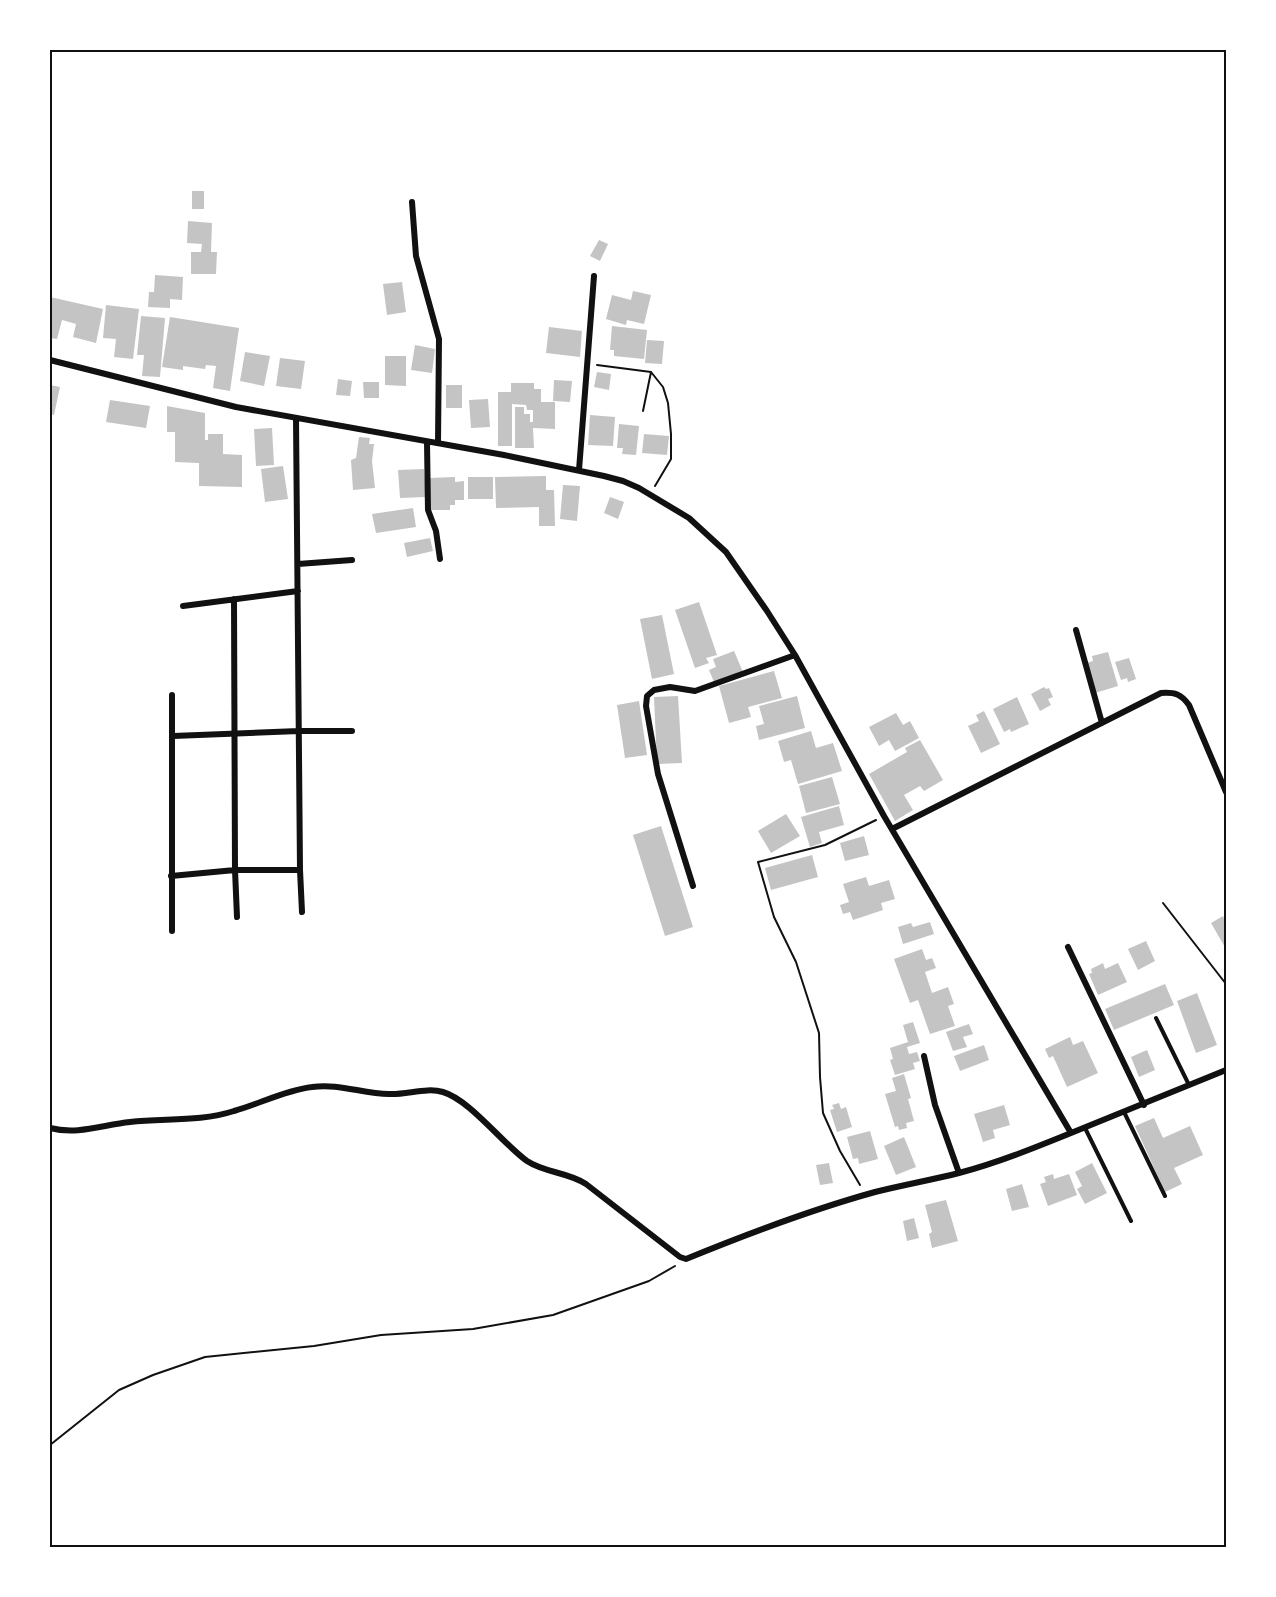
<svg xmlns="http://www.w3.org/2000/svg" width="1276" height="1597" viewBox="0 0 1276 1597" font-family="'DejaVu Sans',sans-serif">
  <style>
    .building { fill: #c4c4c4 }
    .lines { fill: none; stroke-linecap: round; stroke-linejoin: round }
    .path { stroke: #111; stroke-width: 2 }
    .service { stroke: #111; stroke-width: 4 }
    .minor { stroke: #111; stroke-width: 6 }
    .neatline { fill: none; stroke: #111; stroke-width: 2 }
  </style>
  <rect width="100%" height="100%" fill="#fff"/>
  <path class="building" d="M192 191H204V209H192Z
    M188 221 212 223 211 252H217L216 274H191V252H201L202 244 187 243Z
    M599 240 608 244 600 261 590 256Z
    M155 275 183 277 182 300 170 299V308L148 307 149 292H154Z
    M402 282 406 312 387 315 383 284Z
    M633 291 651 295 644 324 627 320 626 325 606 319 612 295 631 300Z
    M50 297 103 309 96 343 73 337 76 324 62 320 57 339 50 338Z
    M106 305 139 309 133 359 114 357 116 339 103 338Z
    M141 316 165 318 160 377 142 376 144 355H137Z
    M170 317 239 328 230 391 213 388 216 366 206 365 205 369 183 366V370L162 367Z
    M612 326 647 330 644 359 614 356V350H610Z
    M549 327 582 331 580 357 546 353Z
    M647 340 664 341 662 364 645 363Z
    M415 345 435 349 432 373 411 370Z
    M245 352 270 356 264 386 240 381Z
    M385 356H406V386L385 385Z
    M280 358 305 361 301 389 276 386Z
    M597 372 611 374 609 390 594 387Z
    M338 379 352 381 350 396 336 395Z
    M554 380 572 381 570 402 553 401Z
    M363 382H379V398H364Z
    M511 383H534V389H541V402H555V429L533 428 534 448H515V407H524V414H530V422H533V410H527L526 405 512 404V446H498V392H511Z
    M50 385 60 387 54 415 50 414Z
    M446 385H462V408H446Z
    M488 399 490 427 471 428 469 400Z
    M110 400 150 406 146 428 106 422Z
    M167 406 205 413V440H208V434H223V454L242 455V487L199 486V463L175 462V432H167Z
    M590 415 615 417 613 446 588 445Z
    M619 424 639 426 636 455 622 454 623 448H617Z
    M272 428 274 465 256 466 254 429Z
    M644 434 669 436 667 455 642 453Z
    M359 437 370 438 369 444H374L372 461 375 488 353 490 351 460 356 458Z
    M283 466 288 499 265 502 261 469Z
    M424 469 426 497 400 498 398 470Z
    M546 476V490H554L555 526H539V507L496 508 495 477Z
    M455 477V482L464 481V500H455V505H450V510H430L429 478Z
    M468 477H493V499H468Z
    M563 485 580 486 577 521 560 519Z
    M610 497 624 502 618 519 604 513Z
    M413 508 416 527 376 533 372 514Z
    M430 538 433 551 407 557 404 543Z
    M699 602 717 655 706 658 709 663 695 668 675 610Z
    M662 615 674 674 652 679 640 619Z
    M734 651 743 672 714 682 709 670 716 667 713 659Z
    M1108 652 1118 686 1095 693 1086 663 1093 661 1092 656Z
    M1129 658 1136 679 1128 682 1127 678 1121 680 1115 662Z
    M774 671 782 698 748 707 751 717 729 723 719 686Z
    M1044 687 1046 689 1049 688 1053 697 1048 699 1051 705 1040 711 1031 694Z
    M678 696 682 763 657 764 654 697Z
    M797 696 805 728 759 740 756 726 764 724 759 706Z
    M1017 697 1029 724 1011 732 1010 729 1004 732 993 709Z
    M639 701 647 755 625 758 617 705Z
    M984 711 1000 744 981 753 968 726 979 721 976 715Z
    M896 713 903 725 910 721 919 738 895 751 889 740 879 746 869 727Z
    M811 731 816 748 833 743 842 771 798 784 791 760 784 762 778 741Z
    M920 740 943 780 924 791 920 786 904 795 913 810 895 821 869 774 907 752 905 748Z
    M832 777 840 804 806 813 799 786Z
    M839 806 844 825 819 832 822 843 810 847 801 817Z
    M786 814 800 836 771 853 758 831Z
    M661 826 693 927 665 936 633 835Z
    M864 836 869 855 845 861 840 843Z
    M812 855 818 877 771 890 765 868Z
    M866 877 869 886 889 880 895 899 881 903 883 910 853 920 850 912 843 914 840 905 849 902 843 884Z
    M1223 916 1226 923V949L1211 923Z
    M930 922 934 934 903 944 898 927 911 923 913 927Z
    M1146 941 1155 961 1138 970 1128 949Z
    M922 949 926 960 932 958 936 968 925 972 932 993 948 987 954 1004 948 1006 955 1026 930 1034 918 1000 910 1003 894 959Z
    M1103 963 1105 969 1118 963 1127 982 1098 995 1089 974 1092 973 1091 969Z
    M1165 984 1174 1005 1114 1030 1105 1009Z
    M1197 993 1217 1045 1196 1053 1177 1001Z
    M913 1022 920 1043 907 1047 909 1054 917 1052 920 1061 913 1063 915 1069 895 1075 890 1060 893 1059 890 1048 908 1042 903 1025Z
    M969 1024 973 1034 963 1037 967 1047 953 1051 946 1032Z
    M1070 1037 1073 1045 1083 1041 1098 1073 1067 1087 1053 1056 1049 1058 1045 1049Z
    M984 1045 989 1060 960 1071 954 1056Z
    M1147 1050 1155 1070 1139 1077 1131 1057Z
    M904 1074 911 1098 908 1099 914 1121 906 1123 907 1128 899 1130 898 1126 895 1127 885 1094 896 1091 892 1078Z
    M839 1103 841 1109 846 1107 852 1127 837 1132 830 1110 834 1109 832 1105Z
    M1004 1105 1010 1125 993 1130 995 1138 983 1142 974 1114Z
    M1154 1118 1163 1138 1190 1126 1203 1155 1174 1168 1182 1184 1165 1192 1135 1126Z
    M870 1131 878 1159 859 1164 858 1158 853 1159 847 1137Z
    M904 1137 916 1167 896 1175 884 1146Z
    M829 1163 833 1183 820 1185 816 1165Z
    M1092 1163 1107 1193 1085 1204 1077 1189 1082 1186 1075 1172Z
    M1053 1174 1054 1179 1069 1174 1077 1195 1048 1206 1040 1184 1046 1182 1044 1177Z
    M1022 1184 1029 1207 1012 1211 1006 1189Z
    M946 1200 958 1241 932 1248 929 1234 932 1232 925 1205Z
    M914 1218 919 1238 907 1241 903 1221Z"/>
  <g class="lines">
    <path class="path" d="M597 365 651 372 663 387 668 403 671 434V459L655 486
      M643 411 651 372
      M1163 903 1226 984
      M860 1185 840 1151 823 1113 820 1077 819 1033 796 962 774 917 758 862 825 845 876 820
      M50 1445 119 1390 153 1375 205 1357 314 1346 381 1335 473 1329 553 1315 649 1281 675 1266"/>
    <path class="service" d="M1156 1018 1189 1085
      M1124 1112 1165 1196
      M1085 1128 1131 1221"/>
    <path class="minor" d="M412 202 416 256 439 339 438 443
      M50 360 236 407 504 455 604 476 623 481 639 488 689 518 726 552 767 611 795 655 884 816 1071 1133 1226 1070
      M296 418 300 870 302 912
      M427 442 428 510 436 531 440 559
      M579 470 594 276
      M298 564 352 560
      M234 599 235 870 237 917
      M183 606 298 591
      M1076 630 1102 723
      M173 736 299 731H352
      M892 829 1161 693C1175 692 1181 694 1189 705L1226 792
      M171 876 235 870H300
      M693 886 658 774 646 706 647 696 654 690 670 687 695 691 795 655
      M172 931V695
      M1068 947 1144 1105
      M924 1056 935 1105 959 1173
      M50 1128C78 1135 102 1125 130 1122 165 1118 200 1122 234 1111 259 1104 286 1090 312 1087 339 1083 363 1094 389 1094 407 1095 426 1087 443 1092 470 1100 503 1144 527 1161 545 1173 568 1172 586 1184L680 1257 686 1259C747 1234 810 1210 875 1192 903 1185 931 1180 959 1173 997 1163 1034 1148 1071 1133"/>
  </g>
  <rect width="1276" height="1597" fill="none" stroke="#ffffff" stroke-width="102"/>
  <rect x="51" y="51" width="1174" height="1495" class="neatline"/>
</svg>
